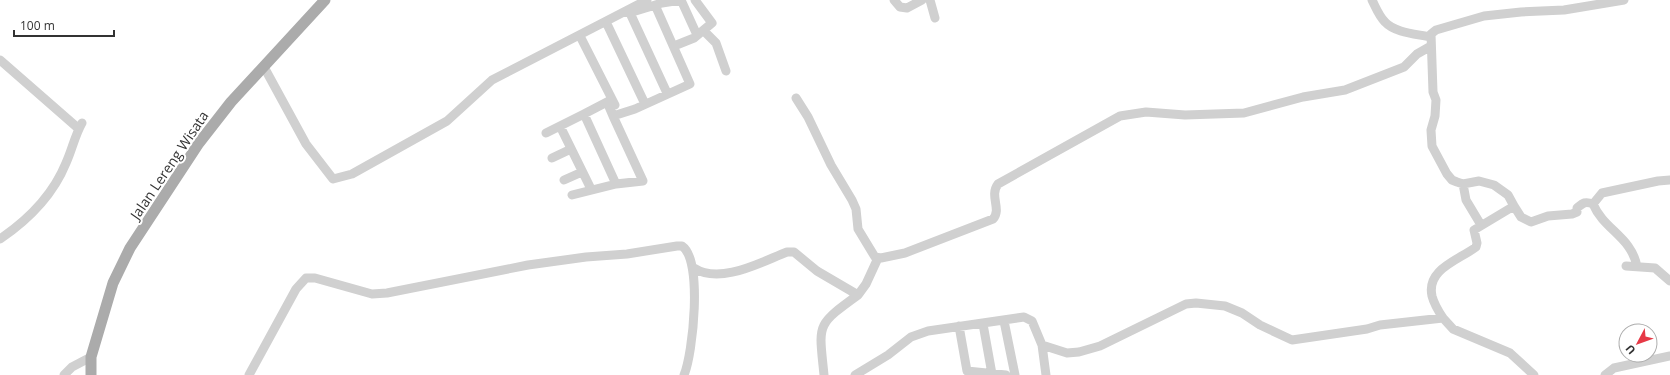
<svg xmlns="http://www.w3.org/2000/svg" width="1670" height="375" viewBox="0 0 1670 375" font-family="'Open Sans',sans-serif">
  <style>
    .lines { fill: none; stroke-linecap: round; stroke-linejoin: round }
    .minor { stroke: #d0d0d0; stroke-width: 9 }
    .major { stroke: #ababab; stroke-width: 11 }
    .labels { text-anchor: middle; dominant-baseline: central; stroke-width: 4; stroke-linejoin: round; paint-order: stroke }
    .street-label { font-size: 14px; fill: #333; stroke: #fff }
  </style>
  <rect width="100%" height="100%" fill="#fff"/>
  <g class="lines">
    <path class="minor" d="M681 0 697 35
      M894 0 900 7 907 8 922 0
      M930 0 935 18
      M1372 0C1376 8 1379 16 1385 22 1395 33 1417 34 1430 37
      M629 13 662 3 681 0
      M630 13 667 93
      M607 24 645 104
      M704 31 716 43 726 71
      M581 38 615 105
      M674 46 694 38 712 23 695 0
      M0 60 79 129
      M264 67 306 144 333 179 352 174 447 121 492 80 647 0
      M796 98 808 117 831 165 852 200 856 209 858 229 875 257 881 258 905 253 993 219C1002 209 989 196 998 184L1120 116 1146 112 1185 115 1244 113 1303 97 1345 90 1404 67 1417 54 1431 46
      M612 100 607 102 613 116 635 109 690 84 655 5
      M607 102 584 114 616 184
      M560 126 591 189
      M546 133 584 114
      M552 158 571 149
      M564 180 582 172
      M1463 184 1466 200 1481 225
      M572 195 616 184 643 181 613 116
      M1593 204 1602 193 1658 181 1670 180
      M1514 206 1508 195 1494 185 1479 181 1463 184 1457 182 1452 180 1447 174 1432 146 1431 130 1435 116 1436 100 1433 92 1431 34 1436 30 1484 16 1521 12 1564 10 1624 0
      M0 239C28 220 53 195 66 163 72 150 75 135 82 123
      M1626 266 1655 268 1670 281
      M694 268C720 285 761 262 787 252H794L817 271 858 295 866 284 878 258
      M1443 318C1439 312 1434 304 1432 296 1426 269 1459 260 1476 247L1477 243 1474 230 1514 206 1521 217 1531 222 1548 216 1572 214 1577 212V208C1583 203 1585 201 1593 204 1604 230 1632 237 1637 267
      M1004 321 1015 375
      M983 324 992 374
      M959 326 967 371 1006 375
      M1042 345 1067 353 1079 352 1100 346 1186 304 1196 303 1225 306 1242 313 1260 325 1292 340 1367 329 1380 325 1443 318 1453 329 1510 353 1534 375
      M64 375 72 367 91 357
      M249 375 296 289 306 278H315L372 294 387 293 528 265 586 257 627 254 677 246H682C703 260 693 354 684 375
      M824 375C819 324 815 326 858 295
      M855 375 888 355 911 337 928 331 1024 317 1032 321 1042 345 1046 375
      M1605 375 1614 368 1670 356"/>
    <path class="major" d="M91 375V357L113 283 130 248 199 143 231 102 325 0"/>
  </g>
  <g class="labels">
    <g class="street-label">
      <text transform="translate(169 165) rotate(-56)">Jalan Lereng Wisata</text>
    </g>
  </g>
  <g transform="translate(1638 343) rotate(229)"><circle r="19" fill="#ffffff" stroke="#adadad"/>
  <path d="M0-3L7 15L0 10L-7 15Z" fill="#e63946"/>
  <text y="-6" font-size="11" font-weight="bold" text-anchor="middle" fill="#333333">U</text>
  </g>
  <path d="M14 30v6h100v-6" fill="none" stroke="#333333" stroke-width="2"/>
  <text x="20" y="30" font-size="12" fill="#333333" stroke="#ffffff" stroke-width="3" paint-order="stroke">100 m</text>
</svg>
